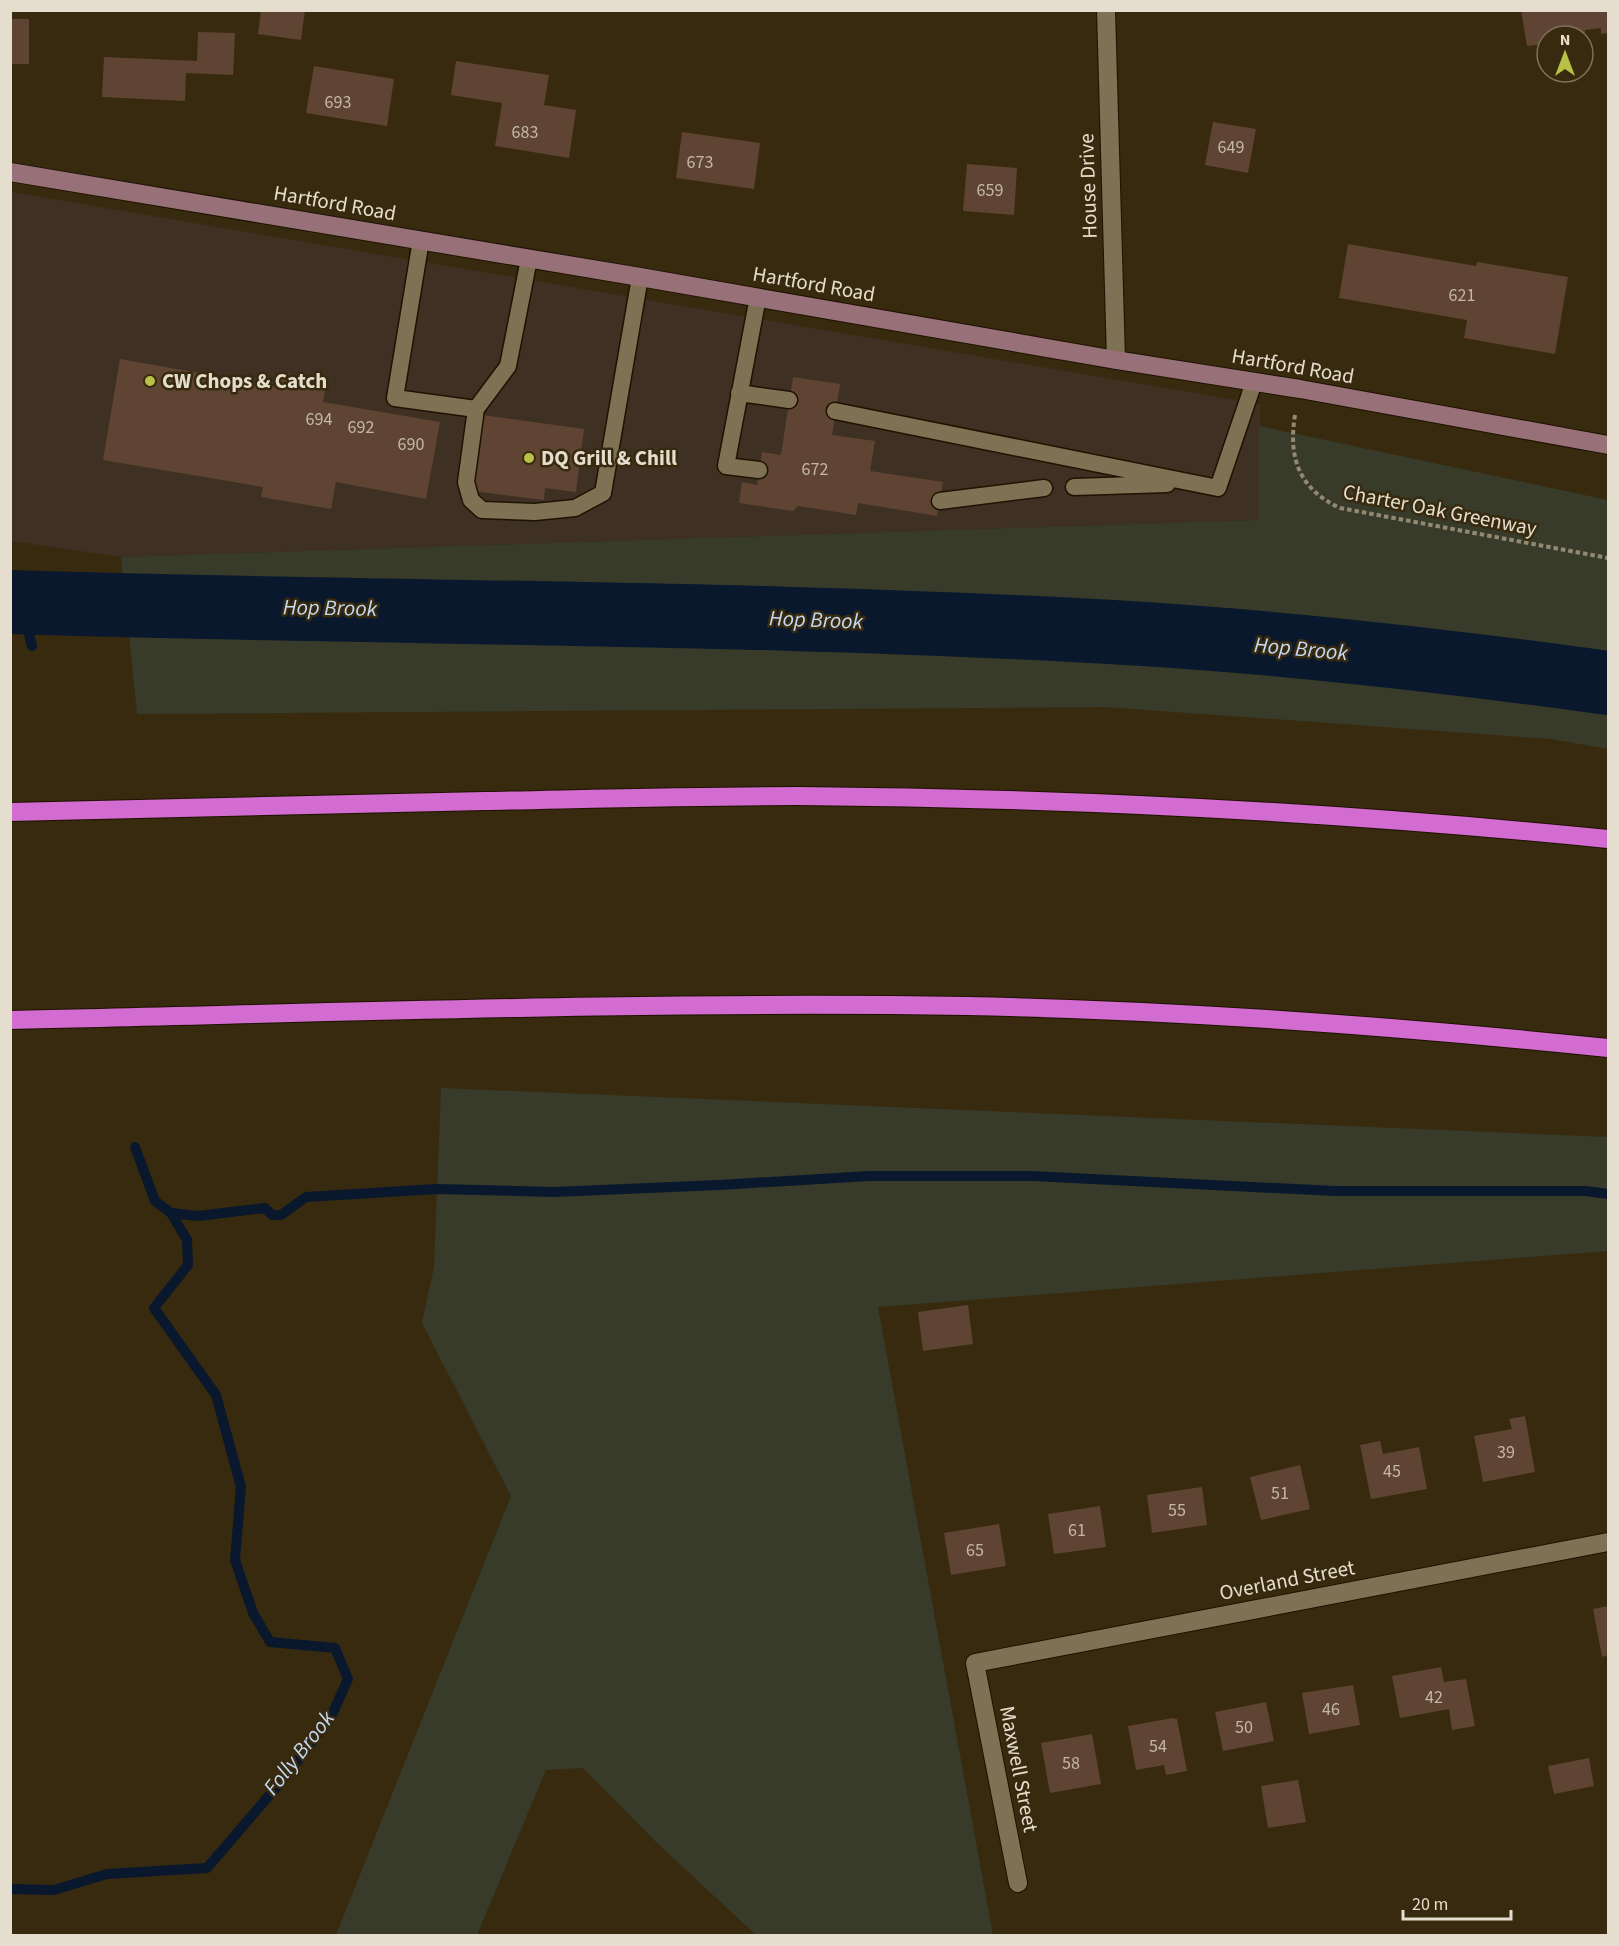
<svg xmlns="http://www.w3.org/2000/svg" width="1619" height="1946" viewBox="0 0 1619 1946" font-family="'Source Sans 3',sans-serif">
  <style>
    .commercial { fill: #3e3123 }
    .green { fill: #383b29 }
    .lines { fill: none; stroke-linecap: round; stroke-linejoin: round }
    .stream { stroke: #09182d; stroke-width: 10 }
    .river { stroke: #09182d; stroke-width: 64 }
    .building { fill: #5f4433 }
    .service-casing { stroke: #1e1200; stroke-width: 19 }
    .minor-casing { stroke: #1e1200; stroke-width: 20 }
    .secondary-casing { stroke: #1e1200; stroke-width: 20 }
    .motorway-casing { stroke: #1e1200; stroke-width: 20 }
    .path { stroke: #938973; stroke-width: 4; stroke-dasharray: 4.5 3; stroke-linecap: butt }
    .service { stroke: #7f7153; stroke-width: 16 }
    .minor { stroke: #7f7153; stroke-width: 18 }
    .secondary { stroke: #987078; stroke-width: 18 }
    .motorway { stroke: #d26cd0; stroke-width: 18 }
    .poi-dot { fill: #b9c046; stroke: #372a0e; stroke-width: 2 }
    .labels { text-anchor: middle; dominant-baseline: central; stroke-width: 5; stroke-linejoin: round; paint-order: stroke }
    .number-label { font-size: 18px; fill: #c4b7a6 }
    .street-label { font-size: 21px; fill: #e5ddcd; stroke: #372a0e }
    .poi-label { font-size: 21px; font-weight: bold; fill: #e5ddcd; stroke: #372a0e; text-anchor: start }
    .water-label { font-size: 22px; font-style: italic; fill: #c3d9f5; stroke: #372a0e }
  </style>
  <rect width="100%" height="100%" fill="#372a0e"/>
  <path class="commercial" d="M11 192 1260 404 1259 520 121 557 11 541Z"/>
  <path class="green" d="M1259 426 1608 500V749L1551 739 1105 707 137 714 121 557 1259 520Z
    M441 1088 1608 1137V1251L878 1307 993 1935H756L655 1841 583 1768 546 1770 477 1935H336L511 1496 422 1323 434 1267Z"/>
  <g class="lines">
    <path class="stream" d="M21 602 32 646
      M171 1213 198 1216 265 1208 272 1215H281L306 1197 437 1189 554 1192 719 1185 869 1176H1032L1335 1191H1586L1608 1194
      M10 1889 54 1890 107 1874 207 1868 280 1783 330 1719 348 1679 335 1648 270 1642 253 1613 235 1560 241 1487 216 1395 154 1308 188 1265 187 1240 171 1213 155 1201 135 1147"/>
    <path class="river" d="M10 602C388 614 767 611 1144 634 1300 644 1455 662 1608 683"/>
  </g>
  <path class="building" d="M261 10H305L301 40 258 34Z
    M1521 10H1608V33L1601 34V28L1585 30V40H1583V36H1547V44L1527 46Z
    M10 19H29V64H10Z
    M198 32 235 33 233 75 186 73 185 101 102 97 104 57 197 61Z
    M456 61 549 75 544 105 576 110 569 158 495 146 502 103 451 95Z
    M314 66 394 79 387 126 306 113Z
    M1213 122 1256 129 1248 173 1205 165Z
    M682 132 760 143 754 189 676 178Z
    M967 164 1017 168 1014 215 963 211Z
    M1348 244 1476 266 1477 262 1568 277 1555 354 1464 338 1467 320 1339 298Z
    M120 359 279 387 281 373 327 381 323 402 440 422 426 499 336 482 331 509 261 497 263 487 103 460Z
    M793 377 840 384 832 435 875 441 870 471 943 482 937 516 858 503 856 515 798 506 793 511 739 503 742 482 757 485 762 452 781 455Z
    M482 415 584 429 576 492 545 488 544 500 473 491Z
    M968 1305 973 1344 923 1351 918 1312Z
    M1525 1416 1535 1472 1483 1482 1474 1436 1512 1429 1509 1419Z
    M1380 1441 1383 1454 1419 1447 1427 1489 1371 1499 1360 1445Z
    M1300 1465 1310 1509 1261 1520 1250 1477Z
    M1202 1487 1207 1525 1152 1533 1147 1495Z
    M1100 1506 1106 1547 1054 1554 1048 1514Z
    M999 1524 1006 1566 951 1575 944 1533Z
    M1608 1606V1655L1602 1657 1593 1609Z
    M1441 1667 1444 1682 1466 1679 1475 1726 1452 1730 1449 1709 1400 1718 1392 1676Z
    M1353 1685 1360 1725 1309 1734 1302 1693Z
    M1266 1702 1274 1741 1223 1751 1215 1712Z
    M1173 1718 1177 1719 1187 1771 1166 1775 1164 1765 1136 1770 1128 1726Z
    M1092 1734 1101 1784 1050 1793 1041 1743Z
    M1589 1758 1594 1786 1554 1794 1548 1766Z
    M1298 1780 1306 1822 1268 1828 1261 1786Z"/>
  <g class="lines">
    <defs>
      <path id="service" d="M421 240 395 398 476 409
        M529 259 508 366 476 409 466 482 471 500 482 510 535 512 575 508 603 493 640 277
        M758 297 726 466 759 470
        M739 393 789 400
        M835 411 1218 488 1254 382
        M1074 487 1167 484
        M940 501 1044 488"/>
      <path id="minor" d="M1106 10 1116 360
        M1018 1883 975 1663 1608 1542"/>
      <path id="secondary" d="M10 172 640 277 1116 360 1300 389 1608 445"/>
      <path id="motorway" d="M10 812C169 808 327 805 485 801 589 799 694 796 798 796 1069 798 1339 812 1608 839
        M10 1020C329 1013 648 1001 967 1006 1181 1010 1395 1026 1608 1048"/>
    </defs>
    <use href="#service" class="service-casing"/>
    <use href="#minor" class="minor-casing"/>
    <use href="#secondary" class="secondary-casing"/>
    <use href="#motorway" class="motorway-casing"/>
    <path class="path" d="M1295 415C1288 458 1299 489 1340 508L1608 558"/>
    <use href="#service" class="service"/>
    <use href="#minor" class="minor"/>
    <use href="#secondary" class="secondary"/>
    <use href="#motorway" class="motorway"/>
  </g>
  <g class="poi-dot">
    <circle cx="150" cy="381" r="6"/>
    <circle cx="529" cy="458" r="6"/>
  </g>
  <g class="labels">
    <g class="number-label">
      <text x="338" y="102">693</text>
      <text x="525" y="132">683</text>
      <text x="1231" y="147">649</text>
      <text x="700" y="162">673</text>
      <text x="990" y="190">659</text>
      <text x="1462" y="295">621</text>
      <text x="319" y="419">694</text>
      <text x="361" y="427">692</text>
      <text x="411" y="444">690</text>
      <text x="815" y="469">672</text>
      <text x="1506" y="1452">39</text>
      <text x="1392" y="1471">45</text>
      <text x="1280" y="1493">51</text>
      <text x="1177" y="1510">55</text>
      <text x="1077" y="1530">61</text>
      <text x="975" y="1550">65</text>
      <text x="1434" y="1697">42</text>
      <text x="1331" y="1709">46</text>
      <text x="1244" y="1727">50</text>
      <text x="1158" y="1746">54</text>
      <text x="1071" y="1763">58</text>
    </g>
    <g class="street-label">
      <text transform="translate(1088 186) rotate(-92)">House Drive</text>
      <text transform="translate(335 203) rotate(10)">Hartford Road</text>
      <text transform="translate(814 284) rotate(10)">Hartford Road</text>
      <text transform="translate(1293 366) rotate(10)">Hartford Road</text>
      <text transform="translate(1440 510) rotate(11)">Charter Oak Greenway</text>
      <text transform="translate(1287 1580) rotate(-11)">Overland Street</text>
      <text transform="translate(1019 1769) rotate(79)">Maxwell Street</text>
    </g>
    <g class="poi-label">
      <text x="162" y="381">CW Chops &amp; Catch</text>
      <text x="541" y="458">DQ Grill &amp; Chill</text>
    </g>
    <g class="water-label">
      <text transform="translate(330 608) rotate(1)">Hop Brook</text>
      <text transform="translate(816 620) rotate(2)">Hop Brook</text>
      <text transform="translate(1301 649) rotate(5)">Hop Brook</text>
      <text transform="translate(299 1753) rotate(-52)">Folly Brook</text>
    </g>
  </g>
  <rect width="1619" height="1946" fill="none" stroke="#e5ddcd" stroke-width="24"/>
  <g transform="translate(1565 54)"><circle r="28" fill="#372a0e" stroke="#7d725a" stroke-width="1.5"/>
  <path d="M0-4.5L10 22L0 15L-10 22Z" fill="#b9c046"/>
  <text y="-9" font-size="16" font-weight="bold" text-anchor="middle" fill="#e5ddcd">N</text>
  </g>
  <path d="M1403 1910v9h108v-9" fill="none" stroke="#e5ddcd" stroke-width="3"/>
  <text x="1412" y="1910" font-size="18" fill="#e5ddcd" stroke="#372a0e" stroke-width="4.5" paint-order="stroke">20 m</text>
</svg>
